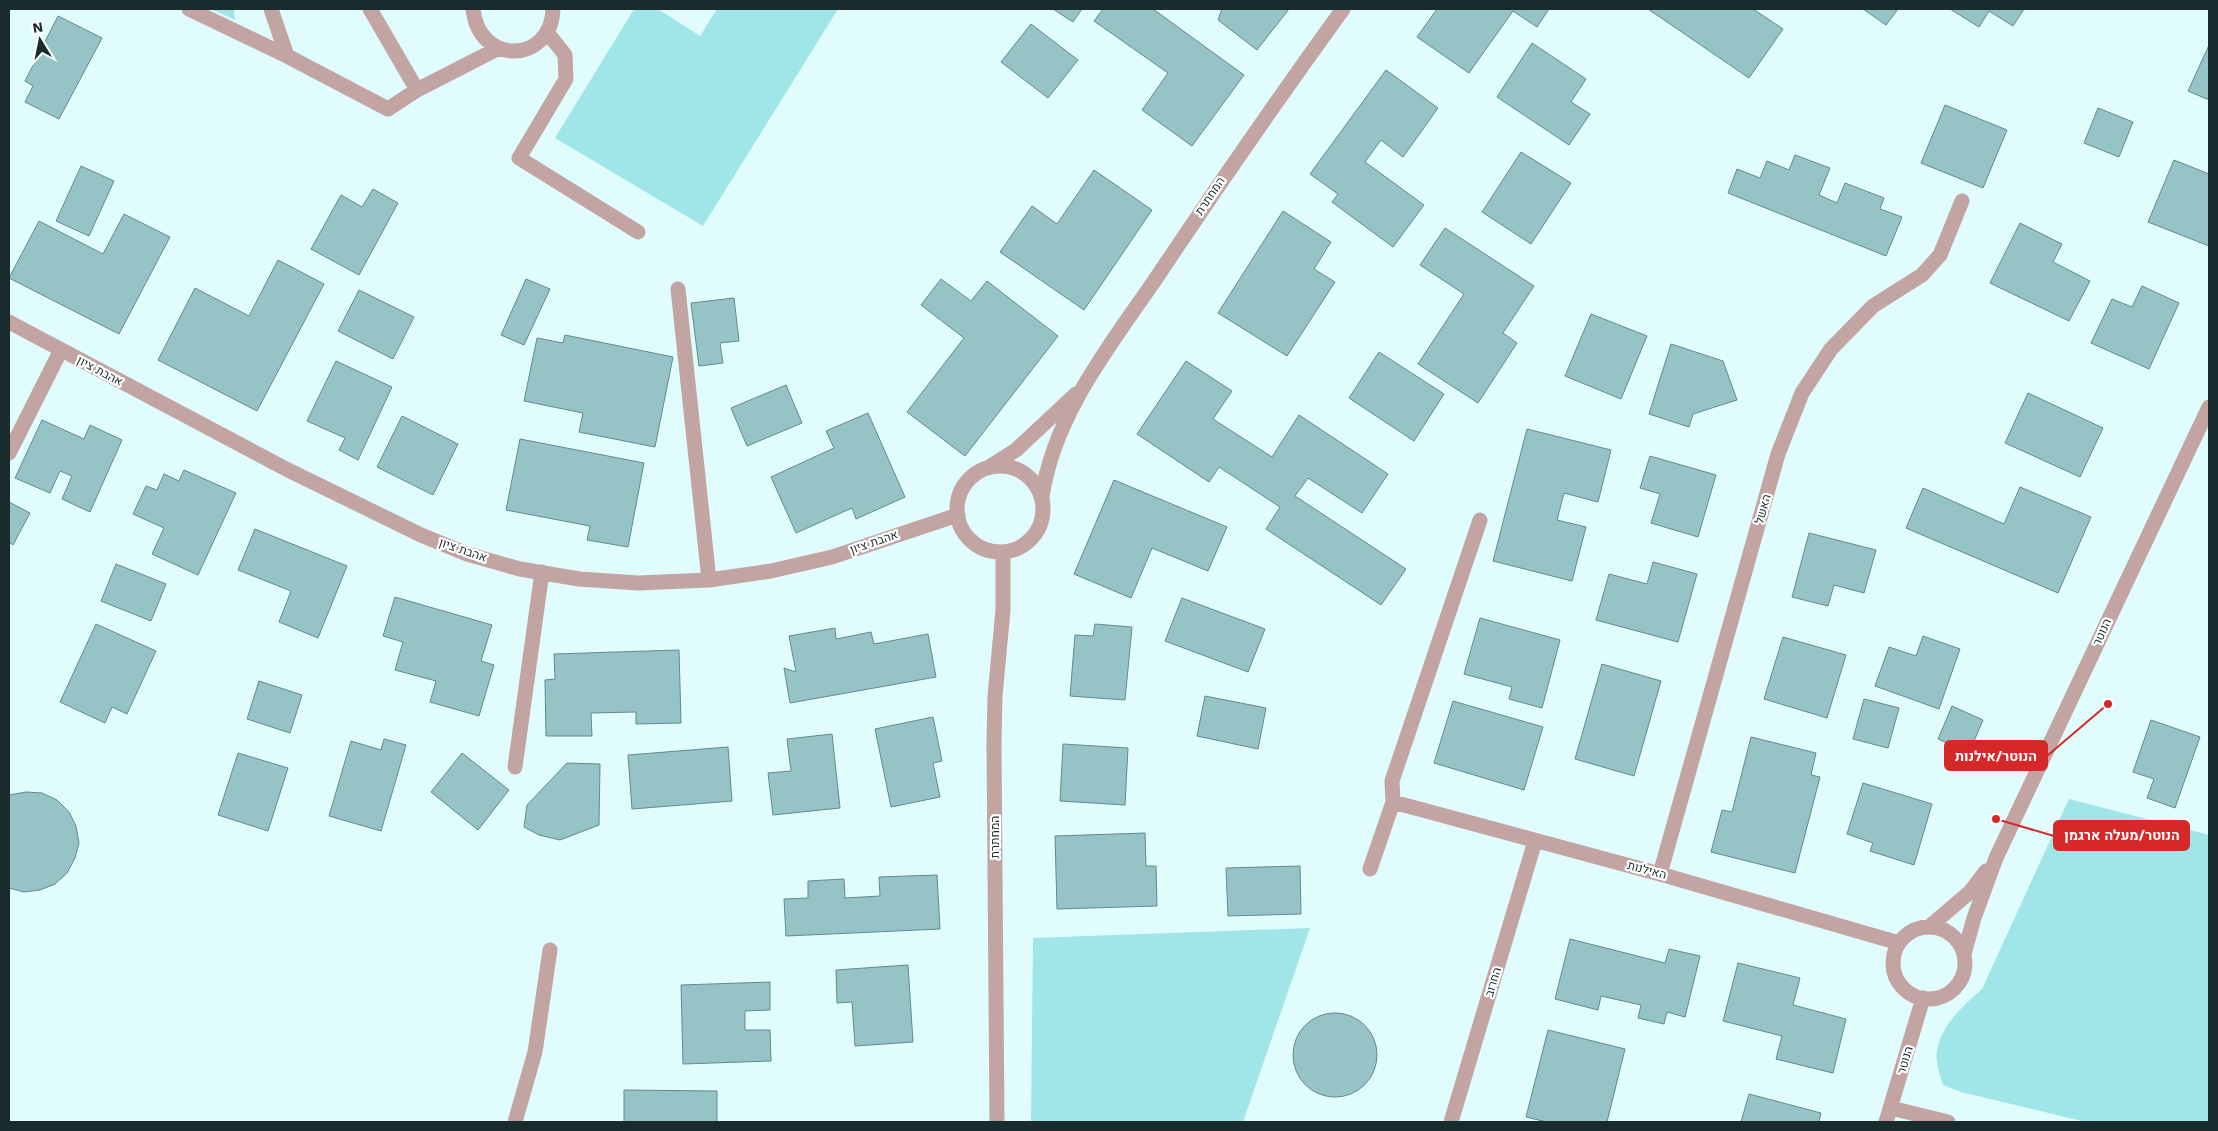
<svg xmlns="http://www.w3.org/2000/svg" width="2218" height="1131" viewBox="0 0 2218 1131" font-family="'Work Sans',Heebo,sans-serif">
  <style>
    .green { fill: #a0e6e9 }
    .building { fill: #96c4c6; stroke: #608b8d }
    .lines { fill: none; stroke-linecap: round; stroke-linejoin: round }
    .minor { stroke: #c2a4a3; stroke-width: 15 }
    .labels { text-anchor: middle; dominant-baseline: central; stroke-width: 4.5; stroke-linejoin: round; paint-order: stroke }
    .street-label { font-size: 12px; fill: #192b2c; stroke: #fff }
    .leader { fill: none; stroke: #d62828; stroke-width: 2 }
    .callout-dot { fill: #d62828; stroke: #fff; stroke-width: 2 }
    .callout { fill: #d62828; stroke: #d62828; stroke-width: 2 }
    .callout-label { font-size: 14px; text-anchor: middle; font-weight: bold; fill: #fff }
  </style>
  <rect width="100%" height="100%" fill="#e1fcfd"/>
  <path class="green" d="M211 9H234L235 20Z
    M634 9H658L700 36 717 9H838L703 226 555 138Z
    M2069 799 2209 835V1122H2086L1961 1092 1943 1085C1940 1075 1935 1061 1937 1051 1941 1025 1963 1006 1982 989Z
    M1310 928 1243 1122H1031L1033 938Z"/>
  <path class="building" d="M1053 9H1082L1073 22Z
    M1103 9H1153L1244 75 1192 146 1142 110 1168 73 1094 21Z
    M1222 9H1289L1257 50 1218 20Z
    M1437 9H1549L1537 27 1513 11 1469 73 1417 37Z
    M1648 9H1753L1783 29 1749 78Z
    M1863 9H1898L1886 25Z
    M1950 9H2024L2013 26 1989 11 1979 27Z
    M58 16 102 38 59 119 25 102 33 86 25 81Z
    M1031 24 1078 60 1048 98 1001 62Z
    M1532 43 1586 79 1571 102 1590 114 1569 145 1497 97Z
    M2209 45V100L2188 91Z
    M1386 70 1438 108 1403 157 1381 140 1365 162 1424 205 1393 247 1332 202 1338 194 1310 174Z
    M1945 105 2007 130 1983 188 1921 163Z
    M2098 108 2133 122 2119 157 2084 143Z
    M1521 152 1571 183 1531 244 1482 212Z
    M1795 155 1830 168 1819 195 1837 203 1845 183 1884 198 1880 209 1902 217 1886 256 1728 193 1737 169 1760 178 1767 161 1789 170Z
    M2174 160 2209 174V246L2148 222Z
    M81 166 114 181 89 236 56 221Z
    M1094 170 1152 210 1084 310 1000 252 1032 206 1057 224Z
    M373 189 398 203 359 275 311 249 341 195 362 207Z
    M1283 211 1331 242 1314 269 1335 282 1287 356 1218 313Z
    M124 214 170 237 119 334 9 278 39 221 103 254Z
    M2020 223 2062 244 2053 262 2090 281 2069 321 1990 283Z
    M1445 228 1534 286 1503 333 1517 343 1478 403 1418 364 1464 294 1420 265Z
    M278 260 324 284 257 411 158 360 195 288 249 316Z
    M526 279 550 289 524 345 501 335Z
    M941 279 971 301 987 281 1058 336 965 456 907 412 964 338 921 305Z
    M2142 286 2179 303 2149 369 2091 343 2112 299 2132 307Z
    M359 290 414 317 393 359 338 331Z
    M734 298 739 341 720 343 723 363 699 366 691 303Z
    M1591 314 1647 336 1621 399 1565 376Z
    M565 335 673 357 655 447 579 432 583 413 524 401 537 338 563 343Z
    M1671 344 1723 361 1737 400 1693 414 1689 427 1649 414Z
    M1379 352 1444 394 1414 441 1349 398Z
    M336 361 392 387 358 460 339 450 345 438 307 421Z
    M1186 361 1232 391 1213 419 1272 457 1299 415 1388 474 1362 513 1308 478 1295 496 1406 569 1381 605 1266 529 1280 507 1219 467 1209 482 1137 434Z
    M786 385 802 423 747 446 731 408Z
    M2028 393 2103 428 2080 477 2005 443Z
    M868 413 905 497 856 519 852 508 796 533 771 477 834 448 826 431Z
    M402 416 458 444 433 495 377 467Z
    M42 420 84 439 90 425 122 440 90 512 62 499 72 476 60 471 50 493 15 478Z
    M1527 429 1611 450 1598 502 1564 493 1557 520 1586 527 1572 581 1493 561Z
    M520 439 644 463 628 547 587 540 590 526 506 510Z
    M1650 456 1716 475 1698 537 1651 523 1660 494 1640 488Z
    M184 470 236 493 198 575 152 554 164 528 133 514 146 486 157 490 164 474 179 481Z
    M1114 480 1227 527 1208 571 1152 548 1131 598 1074 574Z
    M2020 487 2091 517 2058 593 1906 528 1923 488 2004 524Z
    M9 502 30 513 13 545 9 542Z
    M255 529 347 566 318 638 279 622 291 591 238 570Z
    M1809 533 1876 550 1864 593 1834 585 1828 606 1792 597Z
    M1653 562 1697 574 1678 642 1596 620 1609 574 1647 584Z
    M116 564 166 584 151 621 101 601Z
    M395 597 492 625 481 661 494 665 479 716 430 702 436 681 395 670 403 642 383 636Z
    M1182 598 1265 629 1248 672 1165 641Z
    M1480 618 1560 640 1542 708 1509 699 1512 687 1464 674Z
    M96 624 156 651 127 714 112 707 105 723 60 702Z
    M1095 624 1132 627 1125 700 1070 696 1075 635 1093 636Z
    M835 628 836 639 871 632 874 644 928 634 936 677 790 703 784 668 796 672 789 636Z
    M1923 636 1960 649 1939 709 1875 686 1889 647 1916 656Z
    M1783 637 1846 655 1827 718 1764 699Z
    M679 650 681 723 636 724V712L591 713 592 736H546L545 680 555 679 554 654Z
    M1602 664 1661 681 1634 776 1575 759Z
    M259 681 302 695 290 733 247 719Z
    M1205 696 1266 708 1258 749 1197 736Z
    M1864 699 1899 708 1888 748 1853 739Z
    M1453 701 1543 727 1524 790 1434 763Z
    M1952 706 1983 720 1969 753 1938 739Z
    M933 717 942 761 933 763 940 797 891 807 875 729Z
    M2151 720 2200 737 2175 808 2147 798 2154 779 2133 772Z
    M832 734 840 808 773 815 768 773 791 771 787 739Z
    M1751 737 1816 753 1811 775 1820 777 1795 873 1711 852 1722 810 1732 812Z
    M384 739 406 745 381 831 329 816 351 741 381 750Z
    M1063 744 1128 748 1125 805 1060 801Z
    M728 747 732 801 632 809 628 755Z
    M238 753 288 768 268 831 218 815Z
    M462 753 509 790 478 830 431 792Z
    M567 763 600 764 599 825 560 840 539 835 524 827 527 805Z
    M1863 783 1932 804 1914 865 1870 851 1873 843 1847 834Z
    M26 792 42 793 57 800 69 812 76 826 79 843 75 858 67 873 55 884 40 890 24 892 9 888V795Z
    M1145 833 1146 866H1156L1157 906 1057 909 1055 836Z
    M1300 866 1301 914 1228 916 1226 868Z
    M937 875 940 929 786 936 784 899 808 898V881L844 879 845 898 880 896 879 877Z
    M1570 939 1665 963 1669 949 1700 956 1685 1017 1667 1012 1664 1024 1638 1018 1641 1005 1601 996 1598 1010 1555 999Z
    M1738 963 1800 978 1793 1005 1846 1019 1833 1073 1776 1059 1782 1036 1723 1021Z
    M908 965 913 1042 855 1046 852 1002 837 1003 836 970Z
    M770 982V1010L745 1011V1030H770L771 1061 683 1064 681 985Z
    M1293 1055a42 42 0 1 1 84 0a42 42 0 1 1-84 0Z
    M1548 1030 1625 1049 1607 1122H1547L1526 1117Z
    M624 1090 717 1091V1122H624Z
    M1749 1094 1821 1113 1819 1122H1741Z"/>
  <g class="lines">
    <path class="minor" d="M189 9 287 56 388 109 417 90 499 48
      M271 9 287 56
      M370 9 417 90
      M473 9C479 66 551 64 553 9
      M547 32 565 55 566 79 519 158 638 232
      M678 289 709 580
      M9 322 286 469 421 535 467 554 520 569 579 579 638 583 709 580 771 571 832 557 958 515
      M9 453 61 350
      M957 509a43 43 0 1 1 86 0a43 43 0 1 1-86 0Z
      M989 467 1016 450 1076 394
      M1042 497C1054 413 1113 342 1159 274 1219 184 1280 96 1343 9
      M515 767 542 572
      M1393 802 1660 874 1899 943
      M1370 869 1393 802 1392 781 1480 520
      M1660 874 1778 454 1802 393 1831 349 1873 306 1922 275 1940 255 1962 201
      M1929 927 1970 892 1986 871
      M1893 963a36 36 0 1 1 72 0a36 36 0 1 1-72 0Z
      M1964 954 1974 918 1996 858 2209 407
      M1891 1108 1948 1122
      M515 1122 535 1052 550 950
      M997 1122 994 743 995 696 1003 610V552
      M1451 1122 1535 841
      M1886 1122 1923 998"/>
  </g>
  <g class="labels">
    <g class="street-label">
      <text transform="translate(1210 196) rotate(-56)">המחתרת</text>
      <text transform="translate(100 371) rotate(28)">אהבת ציון</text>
      <text transform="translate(1763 509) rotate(-74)">האשל</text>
      <text transform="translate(874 542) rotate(-19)">אהבת ציון</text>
      <text transform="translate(463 550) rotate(19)">אהבת ציון</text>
      <text transform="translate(2102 632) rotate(-65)">הנוטר</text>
      <text transform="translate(995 837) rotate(-90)">המחתרת</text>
      <text transform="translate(1647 870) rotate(15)">האילנות</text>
      <text transform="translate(1493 982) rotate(-73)">החרוב</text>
      <text transform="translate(1905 1060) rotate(-73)">הנוטר</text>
    </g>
  </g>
  <path class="leader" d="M2108 704L2047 756M1996 819L2054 836"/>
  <g class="callout-dot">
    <circle cx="2108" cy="704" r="5"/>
    <circle cx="1996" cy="819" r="5"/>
  </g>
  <g class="callout">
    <rect x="1945" y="741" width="102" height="29" rx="5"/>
    <rect x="2054" y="821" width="135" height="29" rx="5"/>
  </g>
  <g class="callout-label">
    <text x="1996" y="761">הנוטר/אילנות</text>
    <text x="2122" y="840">הנוטר/מעלה ארגמן</text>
  </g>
  <rect width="2218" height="1131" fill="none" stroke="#192b2c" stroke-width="20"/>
  <g transform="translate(40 40) rotate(350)" stroke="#ffffff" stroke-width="4" paint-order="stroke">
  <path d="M0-4L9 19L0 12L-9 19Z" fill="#192b2c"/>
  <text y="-8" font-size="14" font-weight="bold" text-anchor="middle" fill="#192b2c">N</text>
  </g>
</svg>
